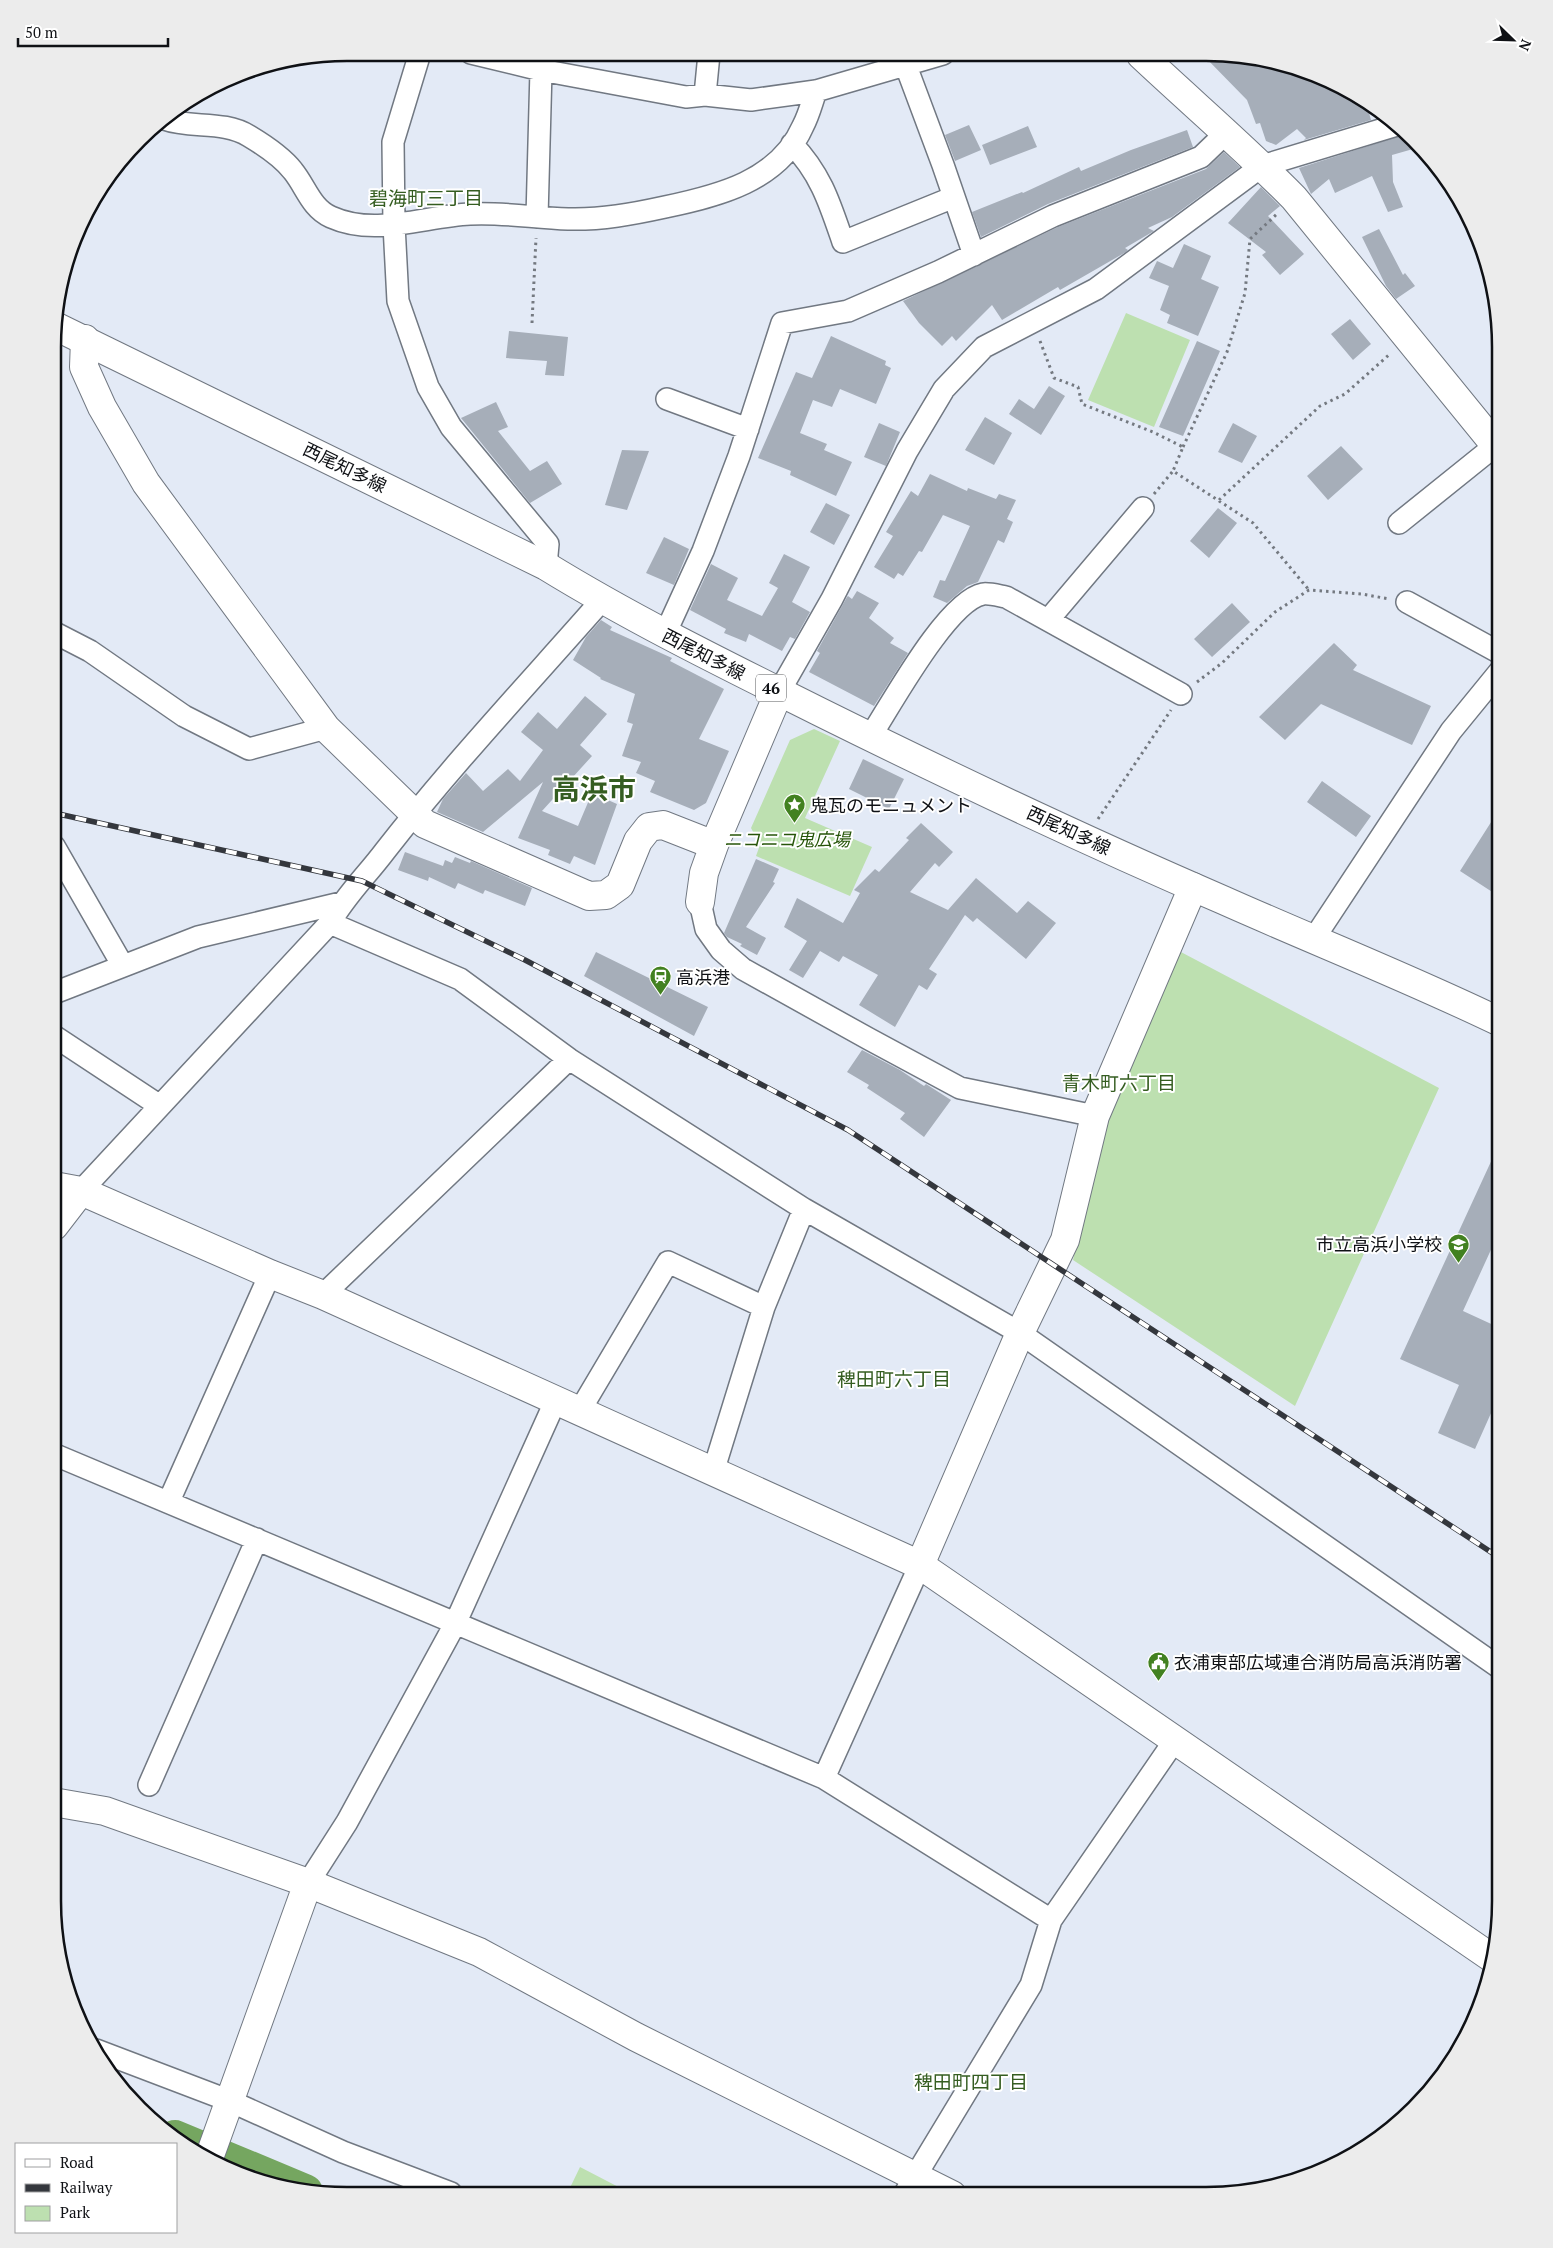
<svg xmlns="http://www.w3.org/2000/svg" width="1553" height="2248" viewBox="0 0 1553 2248" font-family="'PT Serif','Noto Sans JP',serif">
  <style>
    .green { fill: #bde0b0 }
    .lines { fill: none; stroke-linecap: round; stroke-linejoin: round }
    .river { stroke: #75a660; stroke-width: 36 }
    .building { fill: #a6aeb9 }
    .street-casing { stroke: #717882; stroke-width: 24 }
    .secondary-casing { stroke: #717882; stroke-width: 30 }
    .primary-casing { stroke: #717882; stroke-width: 30 }
    .path { stroke: #747980; stroke-width: 3; stroke-dasharray: 2.5 4; stroke-linecap: butt }
    .street { stroke: #fff; stroke-width: 21 }
    .secondary { stroke: #fff; stroke-width: 28 }
    .primary { stroke: #fff; stroke-width: 28 }
    .rail-casing { stroke: #34373d; stroke-width: 5.5 }
    .rail { stroke: #fff; stroke-width: 4; stroke-dasharray: 11; stroke-linecap: butt }
    .labels { text-anchor: middle; dominant-baseline: central; stroke-width: 4; stroke-linejoin: round; paint-order: stroke }
    .shield { fill: #fff; stroke: #57585b; stroke-width: 1 }
    .shield-label { font-size: 16px; font-weight: bold; fill: #0f1115 }
    .street-label { font-size: 18px; fill: #0f1115; stroke: #fff }
    .poi-label { font-size: 18px; fill: #0f1115; stroke: #fff; text-anchor: start }
    .park-label { font-size: 18px; font-style: italic; fill: #27550a; stroke: #fff }
    .neighbourhood-label { font-size: 19px; fill: #355d21; stroke: #fff }
    .town-label { font-size: 28px; font-weight: bold; fill: #355d21; stroke: #fff }
    .rim { fill: none; stroke: #0f1115; stroke-width: 2.5 }
  </style>
  <rect width="100%" height="100%" fill="#e3eaf6"/>
  <path class="green" d="M1126 313 1190 340 1154 427 1088 400Z
    M814 729 840 741 805 818 872 847 850 896 756 856 760 845 751 828 790 740Z
    M1179 951 1439 1088 1295 1406 1073 1260 1104 1127Z
    M580 2167 632 2194H567Z"/>
  <g class="lines">
    <path class="river" d="M175 2138 305 2192"/>
  </g>
  <path class="building" d="M1203 55H1244L1319 75 1366 102 1371 120 1304 140 1306 138 1297 129 1276 145 1266 141 1260 123 1256 124 1247 100Z
    M969 125 981 150 955 161 945 135Z
    M1028 126 1037 147 990 165 982 145Z
    M1187 130 1193 147 1048 204 981 237 972 212 1022 192 1023 193 1079 167 1081 171 1131 150Z
    M1406 134 1409 138 1413 149 1392 155 1393 182 1403 207 1388 212 1372 176 1335 193 1329 179 1311 194 1299 168Z
    M1224 152 1240 167 1172 217 1148 228 1154 231 1125 248 1128 250 1126 252 1060 290 1058 287 1002 320 992 305 956 341 952 336 942 346 919 323 903 301 1058 227 1206 169Z
    M1261 187 1280 206 1268 216 1304 254 1280 275 1262 255 1266 252 1228 223Z
    M1379 229 1403 275 1405 273 1415 286 1396 299 1386 286 1362 237Z
    M1184 244 1211 256 1201 279 1219 287 1198 336 1167 323 1170 315 1160 310 1169 286 1149 278 1157 261 1173 268Z
    M1350 319 1371 344 1353 360 1331 334Z
    M509 331 568 337 564 376 545 375 547 361 506 358Z
    M831 336 886 361 885 365 891 368 876 404 840 389 832 407 813 400 800 433 827 444 824 450 852 462 836 496 790 475 791 471 758 458 796 372 812 378Z
    M1197 341 1220 351 1183 436 1159 427Z
    M1049 386 1065 396 1041 435 1009 414 1019 399 1034 409Z
    M496 402 508 427 498 431 530 471 547 461 562 484 530 503 461 418Z
    M985 417 1012 433 994 465 965 450Z
    M879 423 900 432 886 466 864 457Z
    M1233 423 1257 436 1242 463 1218 452Z
    M1341 446 1363 469 1328 500 1307 476Z
    M622 450 649 451 627 510 605 505Z
    M930 474 967 491 968 488 996 499 999 494 1016 500 1007 519 1013 522 1004 543 998 540 978 582 967 586 947 603 933 597 940 580 945 581 970 526 943 515 922 552 919 551 903 576 898 573 894 579 874 567 893 536 886 532 911 491 918 496Z
    M826 503 850 515 834 545 810 532Z
    M1218 508 1237 523 1209 558 1190 541Z
    M664 537 689 549 674 585 646 573Z
    M784 554 810 567 792 602 810 612 795 639 790 637 782 651 749 634 746 642 724 633 726 629 690 610 711 564 738 578 727 600 762 616 778 588 769 583Z
    M857 591 879 603 869 618 894 638 890 643 908 653 874 706 809 672 820 653 817 651 847 597 848 596 852 599Z
    M1232 603 1250 622 1212 657 1194 639Z
    M601 620 612 627 610 630 672 658 670 661 724 689 699 739 729 751 706 803 694 810 650 792 655 781 636 773 641 762 622 756 633 724 627 722 635 694 600 679 601 678 573 660 586 637Z
    M1334 643 1357 665 1353 670 1431 706 1412 745 1321 704 1285 740 1259 717Z
    M585 696 607 714 580 745 592 756 542 811 578 826 592 793 617 804 595 865 574 856 570 864 548 855 550 850 518 838 543 782 483 832 437 812 443 799 466 773 483 791 508 769 520 781 543 750 521 732 538 712 557 729Z
    M863 759 904 779 889 809 849 789Z
    M1322 781 1371 816 1356 837 1307 802Z
    M1500 808V897L1460 871Z
    M921 823 953 852 939 867 935 863 910 892 948 910 976 878 1017 913 1028 901 1056 923 1026 959 977 918 973 922 965 915 929 969 937 974 927 990 919 985 895 1027 859 1005 878 975 843 956 839 962 820 951 803 978 789 970 807 941 784 927 797 898 843 923 860 893 854 890 875 869 879 872 909 840 906 838Z
    M405 852 443 866 445 860 452 863 455 857 470 863 471 861 532 888 525 906 485 890 483 894 458 883 455 889 429 877 428 881 398 870Z
    M756 859 779 869 773 882 775 883 746 927 766 938 757 955 740 946 742 944 727 937 724 933Z
    M596 952 708 1007 694 1036 584 976Z
    M862 1050 900 1070 924 1086 926 1084 951 1100 924 1137 900 1119 905 1113 867 1088 869 1085 847 1072Z
    M1500 1142V1230L1463 1311 1500 1328V1393L1475 1449 1438 1433 1459 1385 1400 1359Z"/>
  <g class="lines">
    <defs>
      <path id="street" d="M420 53 393 142 394 225 398 301 428 387 451 427 548 544 546 566
        M471 53 541 70 686 97 705 95 751 100 816 91 943 54
        M906 66 943 165 974 255
        M705 95 709 54
        M164 119C191 129 223 120 249 136 264 145 283 158 293 171 306 187 311 208 331 217 375 237 425 216 470 214 502 212 535 218 568 219 601 220 633 214 665 207 718 196 779 181 803 126 809 115 812 102 816 91
        M792 144C821 174 830 204 843 242L954 197
        M537 217 541 70
        M667 399 748 429
        M1399 523 1496 445
        M1407 602 1500 653
        M1049 619 1143 508
        M55 633 90 651 184 716 249 749 326 728
        M665 634 703 551 739 456 782 323 848 311 938 272 1053 216 1201 157 1225 134
        M779 692 832 599 907 451 944 389 984 347 1096 289 1262 166 1397 125
        M870 737C891 705 947 601 983 594 989 593 1000 596 1006 597L1181 694
        M54 846 123 966
        M700 902 706 929 721 950 743 969 869 1039 960 1088 1095 1116
        M330 923 460 979 569 1059 804 1209 1020 1333 1500 1668
        M1313 940 1451 731 1500 671
        M54 993 198 937 341 903
        M54 1036 160 1106
        M81 1191 330 923C345 896 367 875 385 851 453 764 529 683 602 600
        M323 1295 569 1059
        M579 1412 668 1262 764 1307
        M53 1454 824 1778 1051 1920 1175 1740
        M713 1472 764 1307 804 1209
        M169 1501 270 1274
        M824 1778 920 1565
        M149 1785 257 1539
        M308 1883 347 1822 455 1624 555 1402
        M96 2050 230 2101 343 2152 451 2193
        M904 2195 1031 1985 1051 1920"/>
      <path id="secondary" d="M1141 55C1192 103 1245 148 1294 198L1500 451
        M85 339 84 367 102 407 146 483 326 728 425 824 589 896 606 895 620 885 638 841 649 827 663 825 714 845
        M700 902 704 873 714 845 779 692
        M54 1186 81 1191 270 1274 323 1295 920 1565 1492 1958
        M54 1226 81 1191
        M920 1565 1020 1333 1065 1240 1095 1116 1193 887
        M53 1802 105 1811 308 1883 479 1952 636 2037 952 2195
        M209 2158 308 1883"/>
      <path id="primary" d="M55 326 546 566C634 620 726 665 818 711 951 777 1086 841 1223 900 1315 941 1409 978 1500 1022"/>
    </defs>
    <use href="#street" class="street-casing"/>
    <use href="#secondary" class="secondary-casing"/>
    <use href="#primary" class="primary-casing"/>
    <path class="path" d="M532 323 536 238
      M1040 341 1054 378 1078 387 1082 404 1153 432 1183 447 1173 471
      M1183 447 1227 352 1245 293 1250 239 1277 214
      M1154 494 1173 471 1253 523 1309 590
      M1219 500 1320 406 1345 394 1391 353
      M1197 682 1222 663 1275 612 1309 590 1362 594 1389 599
      M1098 819 1171 710"/>
    <use href="#street" class="street"/>
    <use href="#secondary" class="secondary"/>
    <use href="#primary" class="primary"/>
    <defs>
      <path id="rail" d="M54 813 362 881 525 960 848 1130 1500 1558"/>
    </defs>
    <use href="#rail" class="rail-casing"/>
    <use href="#rail" class="rail"/>
  </g>
  <defs>
    <symbol id="sight-pin" viewBox="-11 -11 22 30"><path d="M0 17L-7.5 6A9.5 9.5 0 1 1 7.5 6Z" fill="#428120" stroke="#fff"/><path d="M0-6L1.8-2.2L6-1.7L2.9 1.2L3.7 5.4L0 3.3L-3.7 5.4L-2.9 1.2L-6-1.7L-1.8-2.2Z" fill="#fff"/></symbol>
    <symbol id="station-pin" viewBox="-11 -11 22 30"><path d="M0 17L-7.5 6A9.5 9.5 0 1 1 7.5 6Z" fill="#428120" stroke="#fff"/><path d="M-3-6H3Q5-6 5-4V2Q5 4 3 4L4.5 6H3L1.5 4h-3L-3 6H-4.5L-3 4Q-5 4-5 2V-4Q-5-6-3-6ZM-3.5-4v3h7v-3ZM-3.5 1v1.5H-2V1ZM2 1v1.5H3.5V1Z" fill="#fff"/></symbol>
    <symbol id="school-pin" viewBox="-11 -11 22 30"><path d="M0 17L-7.5 6A9.5 9.5 0 1 1 7.5 6Z" fill="#428120" stroke="#fff"/><path d="M0-5L7-2L0 1L-7-2ZM-4 1L0 2.5L4 1V4Q0 6-4 4Z" fill="#fff"/></symbol>
    <symbol id="civic-pin" viewBox="-11 -11 22 30"><path d="M0 17L-7.5 6A9.5 9.5 0 1 1 7.5 6Z" fill="#428120" stroke="#fff"/><path d="M-.6-6.5H3V-4.5H.6V-3L4-1V1h2V6H-6V1h2V-1L-.6-3ZM-1.2 2.5V6h2.4V2.5Z" fill="#fff"/></symbol>
  </defs>
  <g fill-rule="evenodd">
    <use href="#sight-pin" x="782" y="792" width="25" height="34"/>
    <use href="#station-pin" x="648" y="964" width="25" height="34"/>
    <use href="#school-pin" x="1446" y="1232" width="25" height="34"/>
    <use href="#civic-pin" x="1146" y="1650" width="25" height="34"/>
  </g>
  <g class="labels">
    <rect class="shield" x="756" y="674.5" width="30" height="27" rx="4"/>
    <g class="shield-label">
      <text x="771" y="688">46</text>
    </g>
    <g class="street-label">
      <text transform="translate(345 467) rotate(26)">西尾知多線</text>
      <text transform="translate(704 654) rotate(27)">西尾知多線</text>
      <text transform="translate(1069 830) rotate(25)">西尾知多線</text>
    </g>
    <g class="poi-label">
      <text x="810" y="805">鬼瓦のモニュメント</text>
      <text x="676" y="977">高浜港</text>
      <text x="1442" y="1244" text-anchor="end">市立高浜小学校</text>
      <text x="1174" y="1662">衣浦東部広域連合消防局高浜消防署</text>
    </g>
    <g class="park-label">
      <text x="787" y="839">ニコニコ鬼広場</text>
    </g>
    <g class="neighbourhood-label">
      <text x="426" y="197">碧海町三丁目</text>
      <text x="1119" y="1082">青木町六丁目</text>
      <text x="894" y="1378">稗田町六丁目</text>
      <text x="971" y="2081">稗田町四丁目</text>
    </g>
    <g class="town-label">
      <text x="594" y="788">高浜市</text>
    </g>
  </g>
  <path d="M0 0H1553V2248H0ZM347 61H1206A286 286 0 0 1 1492 347V1901A286 286 0 0 1 1206 2187H347A286 286 0 0 1 61 1901V347A286 286 0 0 1 347 61Z" fill="#ececec" fill-rule="evenodd"/>
  <path class="rim" d="M347 61H1206A286 286 0 0 1 1492 347V1901A286 286 0 0 1 1206 2187H347A286 286 0 0 1 61 1901V347A286 286 0 0 1 347 61Z"/>
  <rect x="15" y="2143" width="162" height="90" fill="#ffffff" stroke="#9fa0a1"/>
  <rect x="25" y="2159" width="25" height="8" fill="#ffffff" stroke="#9fa0a1"/>
  <text x="60" y="2168" font-size="15" fill="#0f1115">Road</text>
  <rect x="25" y="2184" width="25" height="8" fill="#34373d" stroke="#9fa0a1"/>
  <text x="60" y="2193" font-size="15" fill="#0f1115">Railway</text>
  <rect x="25" y="2206" width="25" height="15" fill="#bde0b0" stroke="#9fa0a1"/>
  <text x="60" y="2218" font-size="15" fill="#0f1115">Park</text>
  <g transform="translate(1513 40) rotate(113)" stroke="#ffffff" stroke-width="4" paint-order="stroke">
  <path d="M0-4L9 19L0 12L-9 19Z" fill="#0f1115"/>
  <text y="-8" font-size="14" font-weight="bold" text-anchor="middle" fill="#0f1115">N</text>
  </g>
  <path d="M18 38v8h150v-8" fill="none" stroke="#0f1115" stroke-width="2.5"/>
  <text x="25" y="38" font-size="15" fill="#0f1115" stroke="#ffffff" stroke-width="4" paint-order="stroke">50 m</text>
</svg>
